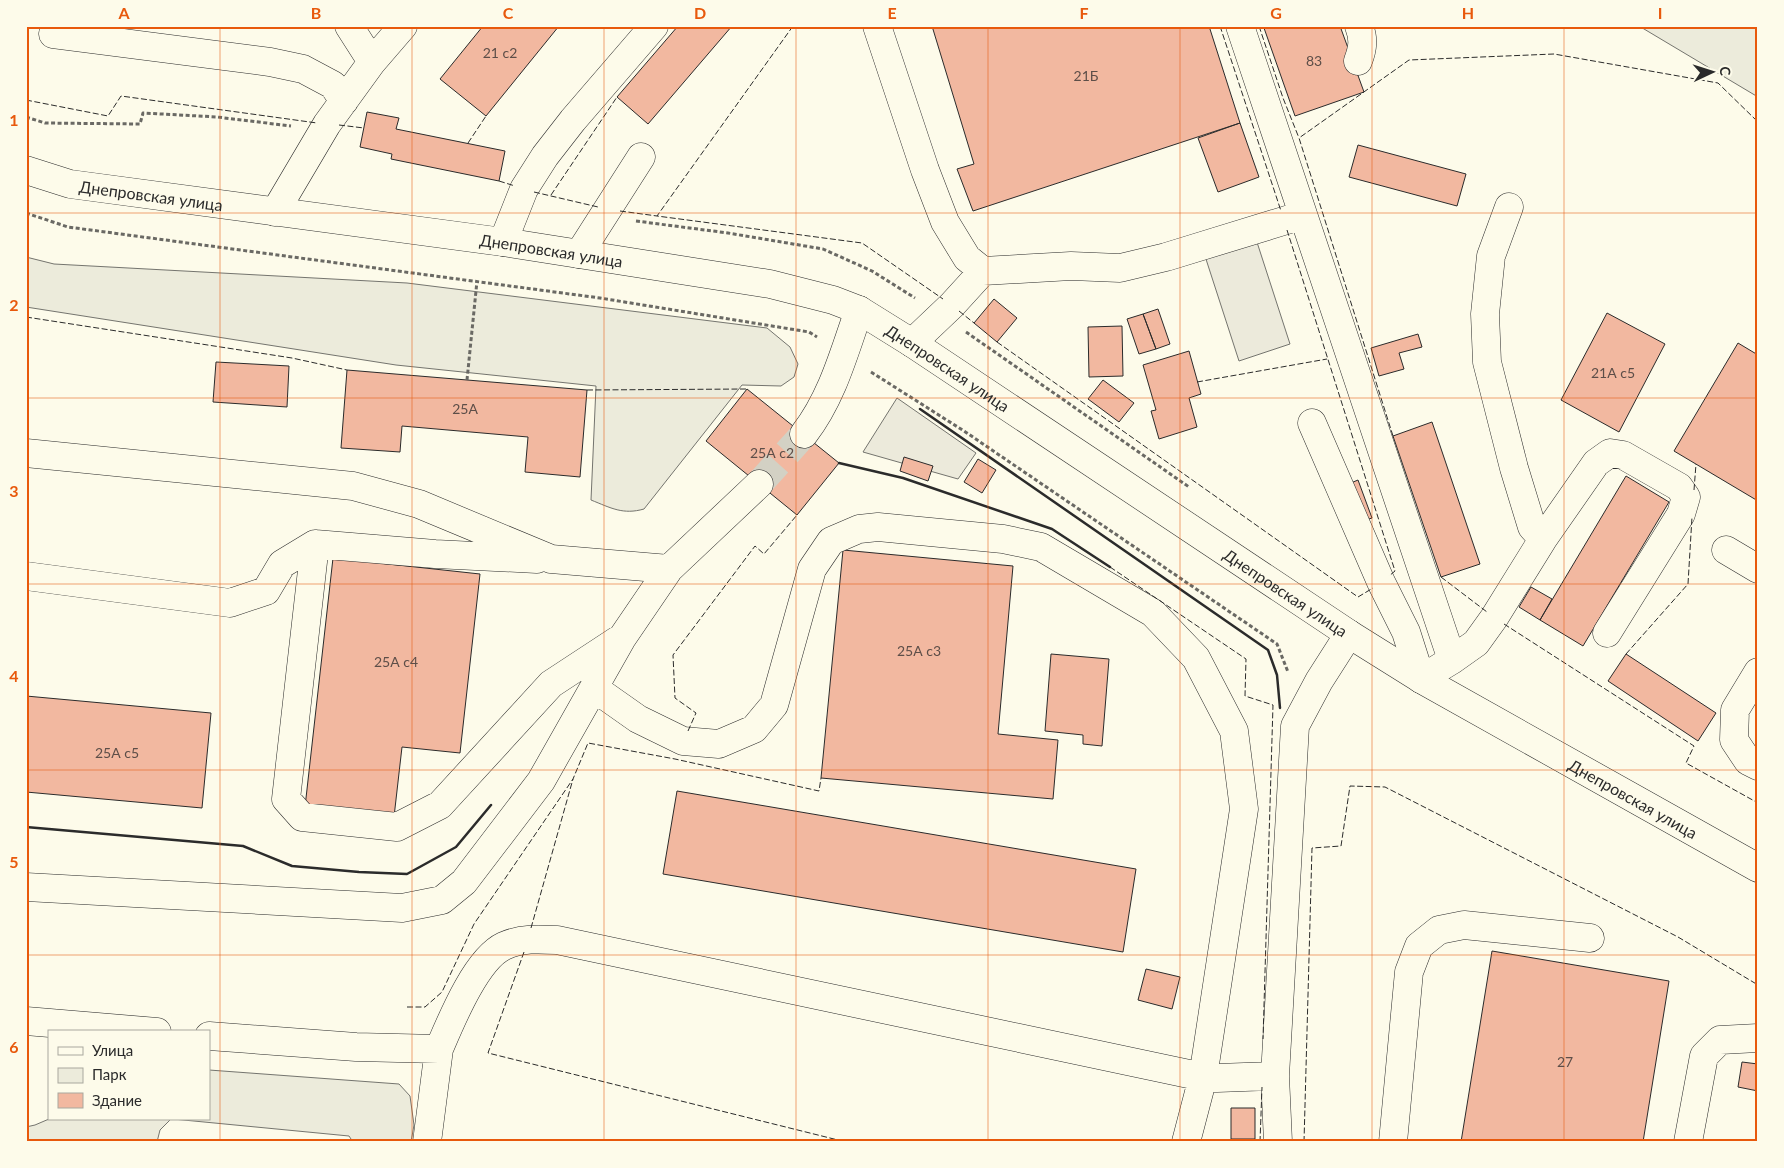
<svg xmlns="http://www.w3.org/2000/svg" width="1784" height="1168" viewBox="0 0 1784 1168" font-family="Lato,sans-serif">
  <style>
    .green { fill: #ecebdb; stroke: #74746e }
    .parking { fill: #eceadb; stroke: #74746e }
    .building { fill: #f2b8a0; stroke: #2b2b2b }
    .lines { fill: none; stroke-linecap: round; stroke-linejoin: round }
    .minor-tunnel { stroke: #d3d1c4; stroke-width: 28; stroke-dasharray: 28 14; stroke-linecap: butt }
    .minor-casing { stroke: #2b2b2b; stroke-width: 29 }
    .major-casing { stroke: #2b2b2b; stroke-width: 29 }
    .path { stroke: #6a6964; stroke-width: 3; stroke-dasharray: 4 2.5; stroke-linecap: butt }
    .minor { stroke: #fdfbea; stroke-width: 28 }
    .major { stroke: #fdfbea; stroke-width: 28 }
    .fence { stroke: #2b2b2b; stroke-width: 1; stroke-dasharray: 6 2.5; stroke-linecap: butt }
    .wall { stroke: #2b2b2b; stroke-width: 2.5 }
    .grid { fill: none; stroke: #e8590c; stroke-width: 1; stroke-opacity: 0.55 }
    .labels { text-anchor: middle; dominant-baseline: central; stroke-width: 4; stroke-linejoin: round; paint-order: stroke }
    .number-label { font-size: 14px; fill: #5d4e48 }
    .street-label { font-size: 16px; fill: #2b2b2b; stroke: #fdfbea }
    .neatline { fill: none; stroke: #e8590c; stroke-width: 2 }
    .grid-label { font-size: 16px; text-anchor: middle; font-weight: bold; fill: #e8590c }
  </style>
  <rect width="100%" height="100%" fill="#fdfbea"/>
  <path class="green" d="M1639 26H1758V97Z
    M26 257 54 264 407 283 767 328 790 347 798 364 794 377 781 386 742 385 644 509C623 515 611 508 591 500L596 386 396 365 26 307Z
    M209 1070 399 1084 410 1096 414 1125 411 1142H353L349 1136 173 1119H209Z
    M49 1119H171L160 1130 157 1142H26V1127L35 1125Z"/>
  <path class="parking" d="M1255 236 1290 344 1239 361 1204 253Z
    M897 398 976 453 958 479 863 452Z"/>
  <path class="building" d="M483 26H559L486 116 440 79Z
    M678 26H732L648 124 617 97Z
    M932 26H1209L1240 123 973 211 957 169 974 164Z
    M1267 26H1340L1364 92 1295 116 1264 28Z
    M367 112 399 118 396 129 505 151 499 181 391 159 392 154 360 147Z
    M1240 123 1259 177 1218 192 1198 138Z
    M1358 145 1466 174 1457 206 1349 177Z
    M994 299 1017 318 997 342 974 323Z
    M1158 309 1170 344 1156 349 1143 314Z
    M1607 313 1665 344 1619 432 1561 400Z
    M1143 314 1156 349 1139 354 1127 319Z
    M1122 326 1123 376 1089 377 1088 327Z
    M1418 334 1422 347 1399 353 1404 369 1379 376 1371 348Z
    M1738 343 1758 355V501L1674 451Z
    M1189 351 1201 394 1189 398 1197 427 1159 439 1151 411 1156 410 1143 365Z
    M216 362 289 366 287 407 213 402Z
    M347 370 587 390 580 477 525 472 528 437 402 426 400 452 341 448Z
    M1103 380 1134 403 1119 422 1088 399Z
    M747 389 839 463 797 515 706 441Z
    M1432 422 1480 564 1441 577 1393 436Z
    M904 457 933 466 928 481 900 471Z
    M978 459 996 470 982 493 964 482Z
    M1626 476 1669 502 1583 646 1540 620Z
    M1358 480 1372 518 1360 522 1346 485Z
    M843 550 1013 566 998 734 1058 740 1053 799 821 778Z
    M333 558 480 574 460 753 402 747 394 817 305 807Z
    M1531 587 1552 599 1540 620 1519 607Z
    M1051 654 1109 659 1102 746 1083 744V735L1045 731Z
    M1626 654 1716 713 1698 741 1608 681Z
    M26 696 211 713 202 808 26 792Z
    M677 791 1136 869 1123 952 663 874Z
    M1492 951 1669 981 1643 1142H1461Z
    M1146 969 1180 977 1172 1009 1138 1000Z
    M1742 1062 1758 1064V1091L1738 1087Z
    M1231 1108H1255V1139H1231Z"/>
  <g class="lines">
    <path class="minor-tunnel" d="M759 484 804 434"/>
    <defs>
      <path id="minor" d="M349 26 372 62
        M877 26 925 170 945 222 967 258 983 271
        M1240 26 1452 660
        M53 34 270 62 303 69 333 85 344 101
        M1358 61C1363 48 1364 39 1359 26
        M1509 207 1491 256 1485 314 1487 362 1514 468 1532 527 1543 539
        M275 212 327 124 372 62 403 26
        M503 242 524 189 545 156 573 120 654 26
        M579 254 641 157
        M912 343 952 305 983 271 1071 266 1120 268 1166 257 1303 215
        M1312 423 1381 582 1406 632 1421 679 1452 660 1476 643 1494 618 1543 539 1596 463 1610 453 1623 455 1679 487 1686 497 1681 514 1607 633
        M804 434C832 398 844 353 859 310
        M26 453 353 486 419 504 551 559 669 569 759 484
        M315 544 286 799 302 817 397 827 440 805 551 684 618 640
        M1726 550 1758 569
        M26 576 230 603 266 591 282 564 315 544 435 554 537 559
        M1758 672 1735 710 1734 740 1748 761 1758 766
        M594 688 638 719 683 741 719 744 754 729 774 705 812 569 831 541 859 529 878 527 1003 539 1041 547 1153 613 1196 658 1234 731 1244 809 1203 1077 1186 1142
        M26 887 402 908 442 900 464 882 541 781 622 638 669 569
        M26 1021 157 1032
        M209 1036 356 1047 439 1049C451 1021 476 959 504 946 521 938 539 939 557 940L1203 1077 1217 1078 1275 1076
        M427 1142 439 1049
        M1278 1142 1275 1076 1295 726 1319 681 1349 634
        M1393 1142 1409 972 1419 946 1439 930 1464 925 1590 938
        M1688 1142 1704 1056 1720 1040 1758 1038"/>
      <g id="major">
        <path id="s1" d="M26 170 70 184 503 242 770 284 833 300 859 310 912 343 1349 634 1421 679 1758 868"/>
      </g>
    </defs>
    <use href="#minor" class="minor-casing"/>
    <use href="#major" class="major-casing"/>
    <path class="path" d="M26 117 45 123 140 124 143 113 217 117 291 126
      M26 213 68 227 600 298 809 332 817 337
      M636 221 728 233 823 249 872 271 915 298
      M966 332 1189 487
      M871 372 964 431 1277 644 1288 672
      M467 380 477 281"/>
    <use href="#minor" class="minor"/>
    <use href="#major" class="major"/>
    <path class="fence" d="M793 26 657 216 862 243 943 299
      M1220 26 1281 211
      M1259 26 1283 98 1299 138
      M26 100 108 116 121 96 317 123
      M339 125 364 128
      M468 143 486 116
      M499 181 515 186
      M534 192 598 207
      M551 195 617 97
      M620 211 657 216
      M1287 230 1395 571 1389 576
      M959 311 974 323
      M26 317 292 358 347 370
      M997 342 1358 597 1373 588
      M1197 382 1327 359
      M587 390 747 389
      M1393 436 1299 138 1409 60 1554 54 1718 83 1758 122
      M1694 490 1696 464
      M1110 567 1246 659 1245 696 1273 705 1263 1039
      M1441 577 1487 612
      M1504 624 1694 746 1686 763 1758 803
      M1626 654 1688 584 1692 517
      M688 731 696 713 675 698 673 655 755 546 764 554 797 515
      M531 928 573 779
      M524 952 488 1053 846 1142
      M407 1007H425L442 992 474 924 573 779 588 743 675 759 819 791 821 778
      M1260 1142 1262 1087
      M1304 1142 1312 848 1341 846 1350 786 1385 787 1678 937 1758 985"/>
    <path class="wall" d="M920 409 1268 650 1277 675 1280 708
      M839 463 903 478 1052 529 1110 567
      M26 827 243 846 292 866 359 872 407 874 456 847 491 805"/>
  </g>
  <path class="grid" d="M220 26V1142M412 26V1142M604 26V1142M796 26V1142M988 26V1142M1180 26V1142M1372 26V1142M1564 26V1142M26 213H1758M26 398H1758M26 584H1758M26 770H1758M26 955H1758"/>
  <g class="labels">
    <g class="number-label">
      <text x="500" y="52">21 с2</text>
      <text x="1314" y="60">83</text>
      <text x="1086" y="75">21Б</text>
      <text x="1613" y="372">21А с5</text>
      <text x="465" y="408">25А</text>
      <text x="772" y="452">25А с2</text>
      <text x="919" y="650">25А с3</text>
      <text x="396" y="661">25А с4</text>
      <text x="117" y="752">25А с5</text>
      <text x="1565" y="1061">27</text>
    </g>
    <g class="street-label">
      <text stroke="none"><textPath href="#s1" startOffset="128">Днепровская улица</textPath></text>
      <text stroke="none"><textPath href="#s1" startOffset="532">Днепровская улица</textPath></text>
      <text stroke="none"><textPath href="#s1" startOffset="952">Днепровская улица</textPath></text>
      <text stroke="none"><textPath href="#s1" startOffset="1358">Днепровская улица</textPath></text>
      <text stroke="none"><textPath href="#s1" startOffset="1762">Днепровская улица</textPath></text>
    </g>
  </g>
  <rect width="1784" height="1168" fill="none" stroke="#fdfbea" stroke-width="55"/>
  <rect x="48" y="1030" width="162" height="90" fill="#fdfbea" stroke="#a9a89e"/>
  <rect x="58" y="1047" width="25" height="8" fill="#fdfbea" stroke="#a9a89e"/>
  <text x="92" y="1056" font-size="15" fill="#2b2b2b">Улица</text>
  <rect x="58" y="1068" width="25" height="15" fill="#ecebdb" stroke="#a9a89e"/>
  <text x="92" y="1080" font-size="15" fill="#2b2b2b">Парк</text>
  <rect x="58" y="1093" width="25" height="15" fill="#f2b8a0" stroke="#a9a89e"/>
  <text x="92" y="1106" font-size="15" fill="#2b2b2b">Здание</text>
  <g transform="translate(1712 72) rotate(86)" stroke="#fdfbea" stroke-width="4" paint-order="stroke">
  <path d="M0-4L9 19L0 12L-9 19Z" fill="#2b2b2b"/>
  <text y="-8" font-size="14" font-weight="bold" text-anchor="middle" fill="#2b2b2b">С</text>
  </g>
  <rect x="28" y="28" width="1728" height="1112" class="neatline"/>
  <g class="grid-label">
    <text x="124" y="19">A</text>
    <text x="316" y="19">B</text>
    <text x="508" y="19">C</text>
    <text x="700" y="19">D</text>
    <text x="892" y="19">E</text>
    <text x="1084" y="19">F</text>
    <text x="1276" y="19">G</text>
    <text x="1468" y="19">H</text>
    <text x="1660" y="19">I</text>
    <text x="14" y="126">1</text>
    <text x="14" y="311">2</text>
    <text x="14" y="497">3</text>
    <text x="14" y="682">4</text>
    <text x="14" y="868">5</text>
    <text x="14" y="1053">6</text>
  </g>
</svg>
